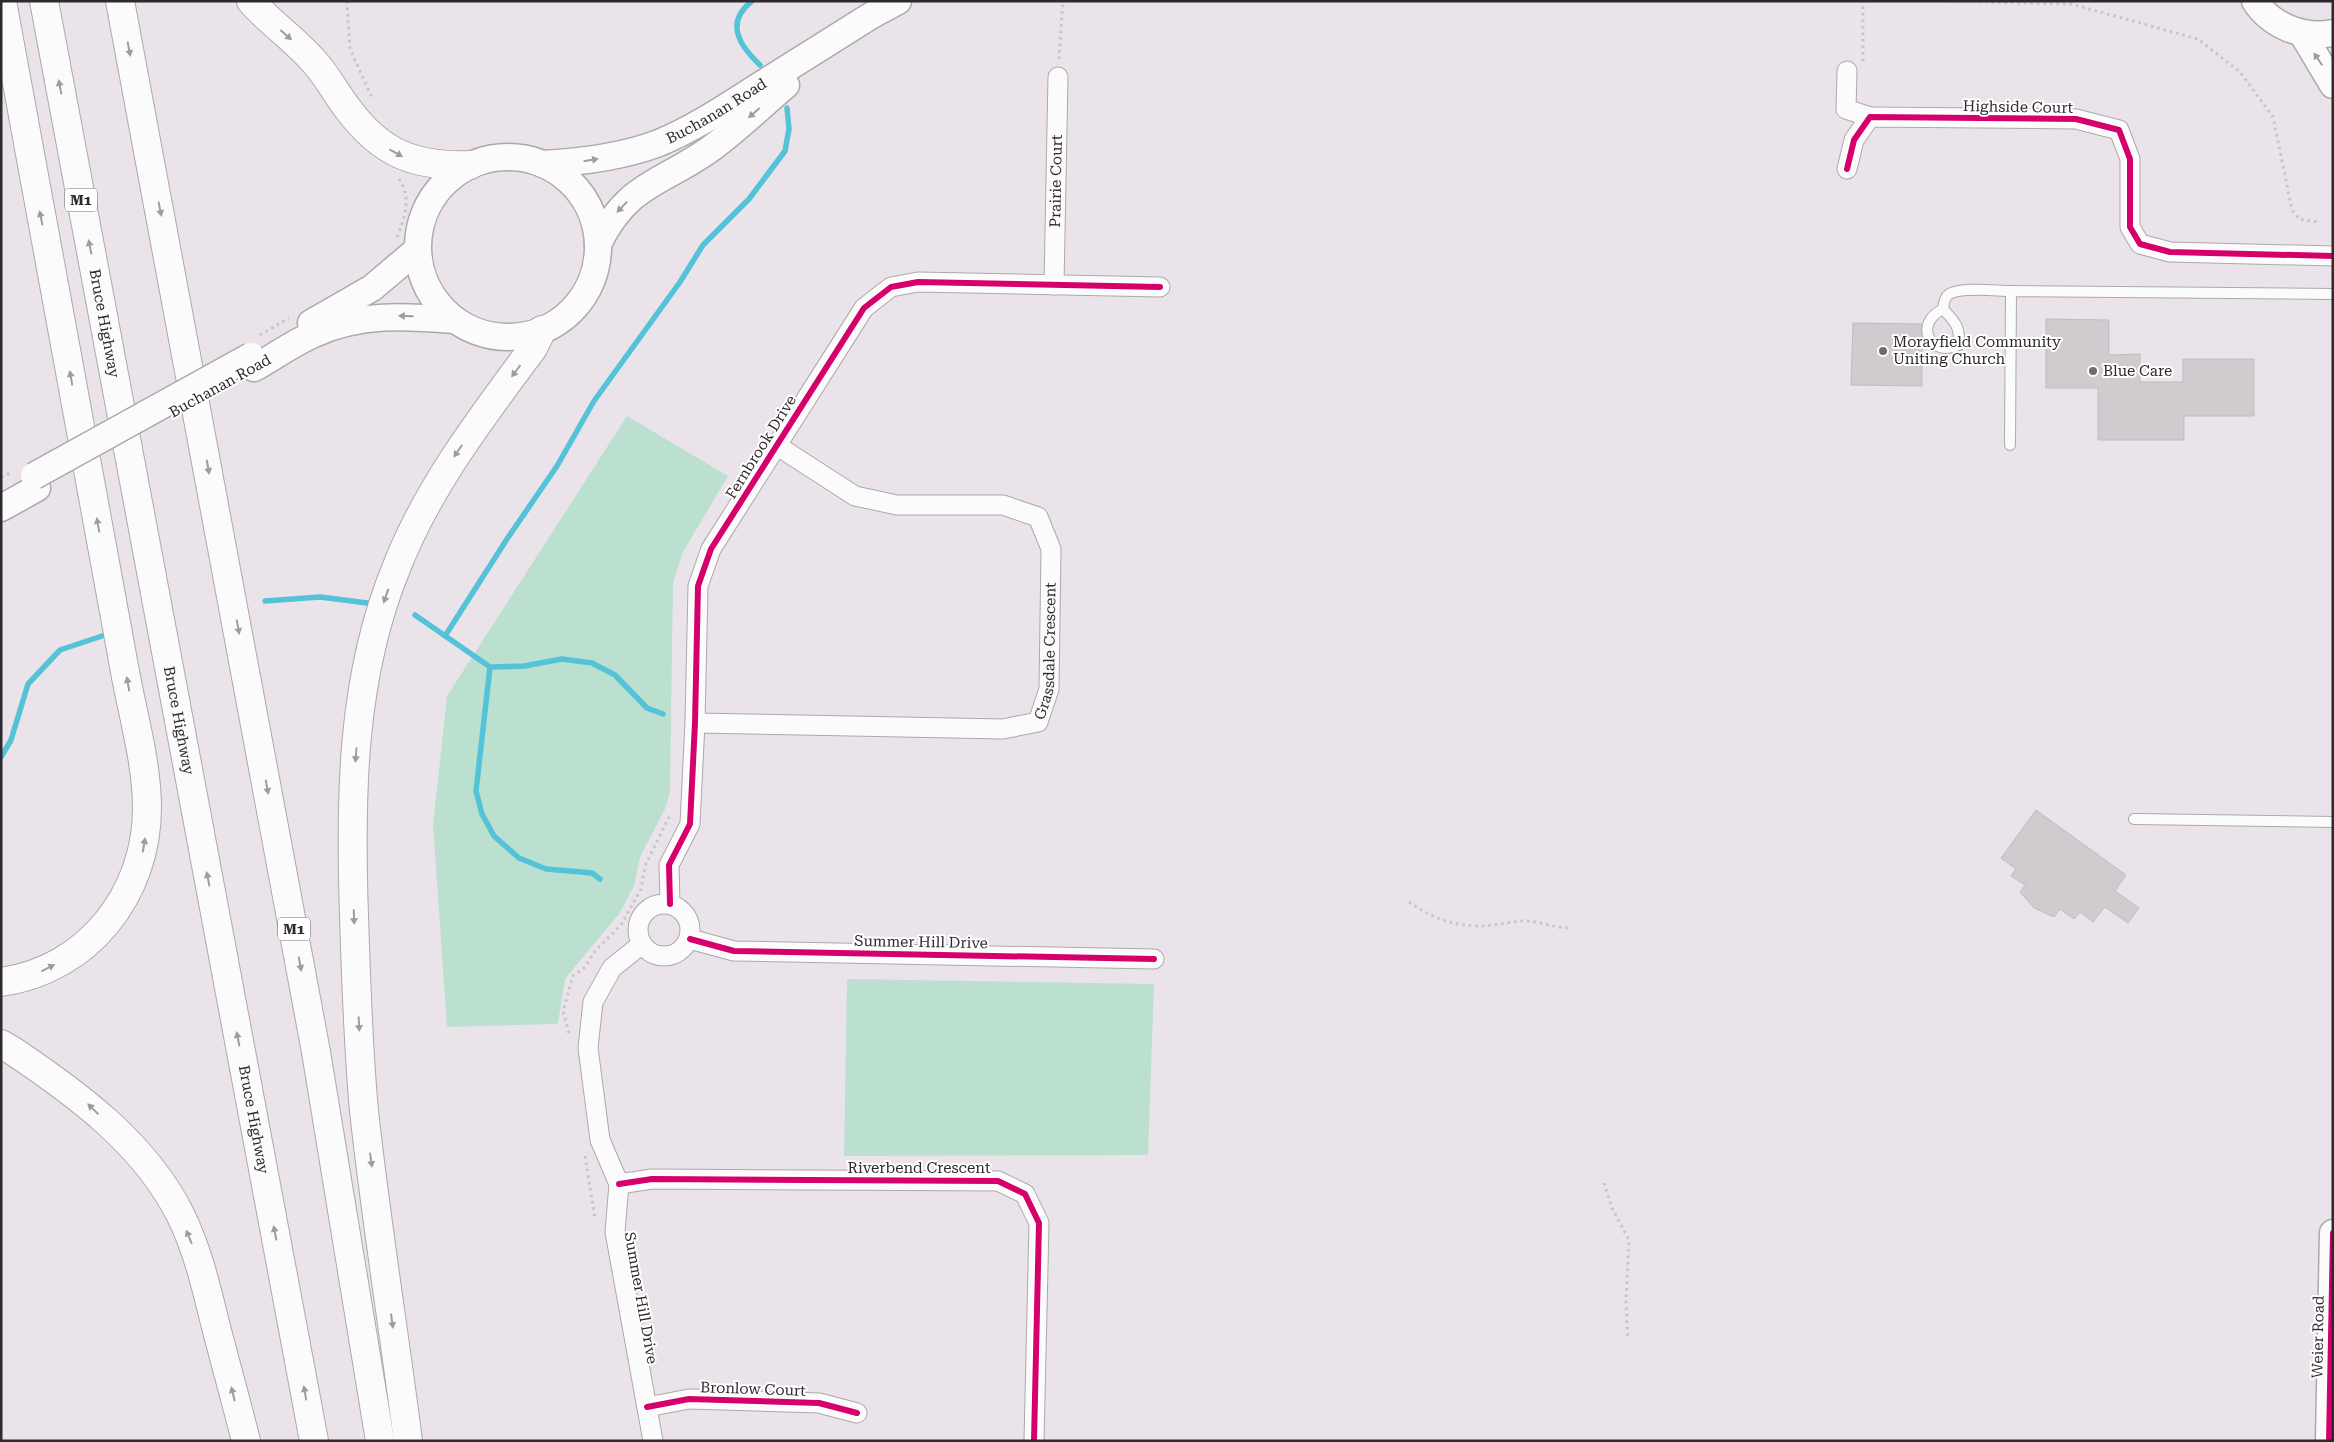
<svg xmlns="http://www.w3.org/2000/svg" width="2334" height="1442" viewBox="0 0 2334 1442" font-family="'Roboto Serif',serif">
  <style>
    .green { fill: #bce0d0 }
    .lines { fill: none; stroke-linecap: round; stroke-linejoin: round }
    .stream { stroke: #54c3d7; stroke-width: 5.5 }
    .building { fill: #d1cbcf; stroke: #c1bbbf }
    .lane-casing { stroke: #aca8ac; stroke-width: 12 }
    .street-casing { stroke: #aca8ac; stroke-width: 21 }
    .secondary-casing { stroke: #aca8ac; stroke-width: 29 }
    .highway-casing { stroke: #aca8ac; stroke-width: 30 }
    .path { stroke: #c7c4c7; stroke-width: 3; stroke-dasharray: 2.5 4; stroke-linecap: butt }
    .lane { stroke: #fcfbfc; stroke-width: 10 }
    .street { stroke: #fcfbfc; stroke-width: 19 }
    .secondary { stroke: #fcfbfc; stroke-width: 26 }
    .highway { stroke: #fcfbfc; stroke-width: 28 }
    .secondary-bridge-casing { stroke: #aca8ac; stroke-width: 29; stroke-linecap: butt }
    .secondary-bridge { stroke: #fcfbfc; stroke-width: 26 }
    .cycleway-casing { stroke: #fff; stroke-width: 9 }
    .cycleway { stroke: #d6006c; stroke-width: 6 }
    .oneway { fill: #9f9c9f }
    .poi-dot { fill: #706a70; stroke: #fff; stroke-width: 2 }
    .labels { text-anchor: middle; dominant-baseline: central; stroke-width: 4; stroke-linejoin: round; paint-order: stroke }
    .shield { fill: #fff; stroke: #6d696d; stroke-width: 1 }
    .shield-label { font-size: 14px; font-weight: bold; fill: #2e292e }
    .street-label { font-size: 15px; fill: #2e292e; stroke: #fff }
    .poi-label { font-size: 15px; fill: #2e292e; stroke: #fff; text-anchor: start }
  </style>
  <rect width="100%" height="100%" fill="#eae4ea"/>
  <path class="green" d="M627 416 728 476 683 552 673 583 670 792 665 809 640 857 634 886 619 914 565 979 558 1024 447 1027 433 825 447 696Z
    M847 979 1154 984 1148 1155 844 1156Z"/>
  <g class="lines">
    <path class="stream" d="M752 1C724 23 740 46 760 65
      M265 601 320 597 375 604
      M415 615 490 667 524 666 562 659 592 663 615 675 647 708 663 714
      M445 636 507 539 557 466 594 401 680 282 703 245 749 199 785 151 789 129 787 108
      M490 667 476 791 482 814 494 836 519 858 546 869 592 873 600 879
      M1 757 11 740 28 684 60 650 102 636"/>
  </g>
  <path class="building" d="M2046 319 2109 320V355L2140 354V382H2183V359H2254V416H2184V440H2098V388H2046Z
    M1853 323 1922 324V386L1851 385Z
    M2036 810 2126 875 2115 891 2139 908 2128 923 2105 907 2093 922 2080 912 2074 919 2060 909 2054 917 2034 908 2020 892 2025 885 2011 876 2016 869 2001 858Z"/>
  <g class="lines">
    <defs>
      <path id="lane" d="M1943 309C1955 322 1960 326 1959 345 1930 358 1913 324 1943 309Z
        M1943 309C1944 304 1944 298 1948 295 1959 286 1996 291 2011 291
        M2010 445 2011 291 2333 294
        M2134 819 2333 822"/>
      <g id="street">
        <path d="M1847 71 1846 109 1870 117"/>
        <path d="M1847 169 1854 140 1870 117 2076 119 2119 130 2130 159V227L2140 244 2170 252 2333 256"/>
        <path id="s1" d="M1054 285 1058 77"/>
        <path id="s2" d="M695 723 1003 729 1038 722 1049 689 1051 549 1038 517 1003 505H897L855 496 776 445"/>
        <circle cx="664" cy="930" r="26"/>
        <path d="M670 904 669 865 690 824 695 723 698 586 711 549 864 308 891 287 918 282 1160 287"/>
        <path d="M690 939 734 951 1154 959"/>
        <path d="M642 944 612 968 593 1002 588 1048 600 1140 619 1184 615 1232 653 1441"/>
        <path d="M619 1184 652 1179 998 1181 1025 1194 1039 1223 1034 1441"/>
        <path d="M647 1407 689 1399 819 1403 857 1413"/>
      </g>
      <g id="secondary">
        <path d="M2255 1C2271 26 2304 39 2333 33"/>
        <path d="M2302 33 2333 85"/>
        <circle cx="508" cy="247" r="90"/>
        <path id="s3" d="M543 164C582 162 622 157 659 143 695 128 726 107 759 86 796 63 834 39 872 15L898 1"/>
        <path d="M598 244C629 181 663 184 713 147 739 128 762 105 786 85"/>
        <path d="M311 323 372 288 417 250"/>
        <path d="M254 368C274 357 293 343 314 334 360 313 405 316 454 320"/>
        <path d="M1 508 37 488"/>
        <path d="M2329 1441 2333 1233"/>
      </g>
      <g id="highway">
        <path id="s4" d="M44 1 314 1441"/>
        <path d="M120 1 316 1052 380 1441"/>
        <path d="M251 1C271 24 297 41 317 65 329 79 337 95 348 109 381 154 416 167 470 165"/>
        <path d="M1 982C88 970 147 894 147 808 147 765 134 719 126 677L2 1"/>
        <path d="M1 1044 13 1051C77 1094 144 1143 180 1214 197 1248 206 1286 215 1323 225 1362 236 1401 246 1441"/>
        <path d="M408 1441C394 1331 376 1221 364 1111 358 1046 356 981 354 916 350 798 351 677 397 566 429 485 482 417 533 348L542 330"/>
      </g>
    </defs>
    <use href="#lane" class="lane-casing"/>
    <use href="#street" class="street-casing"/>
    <use href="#secondary" class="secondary-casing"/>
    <use href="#highway" class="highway-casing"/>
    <path class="path" d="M347 1 350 49 373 100
      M1946 1 2071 4 2198 39 2240 72 2273 117 2292 210 2299 219 2318 222
      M1059 59 1063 1
      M1863 61V1
      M397 237C405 218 412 197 399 179
      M260 335 289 318
      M1 477 12 472
      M1409 902C1435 920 1461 929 1493 925 1503 924 1514 921 1524 921 1539 921 1553 928 1570 928
      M569 1033 563 1011 573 976 584 968 595 951 621 925 641 889 645 866 671 813
      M585 1156 595 1219
      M1604 1183 1612 1208 1629 1240 1626 1302 1628 1340"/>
    <use href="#lane" class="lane"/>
    <use href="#street" class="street"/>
    <use href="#secondary" class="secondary"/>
    <use href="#highway" class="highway"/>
    <defs>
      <path id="secondary-bridge" d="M34 476 251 356"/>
    </defs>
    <use href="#secondary-bridge" class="secondary-bridge-casing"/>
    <use href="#secondary-bridge" class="secondary-bridge"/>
    <defs>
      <path id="cycleway" d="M1847 169 1854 140 1870 117 2076 119 2119 130 2130 159V227L2140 244 2170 252 2333 256
        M670 904 669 865 690 824 695 723 698 586 711 549 864 308 891 287 918 282 1160 287
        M690 939 734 951 1154 959
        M619 1184 652 1179 998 1181 1025 1194 1039 1223 1034 1441
        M647 1407 689 1399 819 1403 857 1413
        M2329 1441 2333 1233"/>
    </defs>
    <use href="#cycleway" class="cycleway-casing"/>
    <use href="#cycleway" class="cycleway"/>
  </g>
  <defs><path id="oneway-solid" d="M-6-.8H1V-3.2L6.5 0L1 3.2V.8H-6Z" transform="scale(1.25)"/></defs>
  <g class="oneway">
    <use href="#oneway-solid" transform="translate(286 35) rotate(41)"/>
    <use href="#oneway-solid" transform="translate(129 49) rotate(79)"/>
    <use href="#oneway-solid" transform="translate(2318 59) rotate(-124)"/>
    <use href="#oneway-solid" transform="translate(60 87) rotate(-101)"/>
    <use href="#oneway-solid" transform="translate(754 113) rotate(139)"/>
    <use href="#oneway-solid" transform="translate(396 153) rotate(29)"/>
    <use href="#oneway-solid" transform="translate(591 160) rotate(-9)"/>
    <use href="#oneway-solid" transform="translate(622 207) rotate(134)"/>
    <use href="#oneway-solid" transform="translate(160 209) rotate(79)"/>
    <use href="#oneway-solid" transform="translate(41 218) rotate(-101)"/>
    <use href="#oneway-solid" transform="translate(90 247) rotate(-101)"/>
    <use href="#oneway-solid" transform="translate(406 316) rotate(-178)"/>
    <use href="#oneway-solid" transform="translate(516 371) rotate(127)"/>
    <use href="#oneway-solid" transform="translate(71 378) rotate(-100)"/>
    <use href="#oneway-solid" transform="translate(458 451) rotate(124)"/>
    <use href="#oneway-solid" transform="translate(208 467) rotate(80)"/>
    <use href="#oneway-solid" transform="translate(98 525) rotate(-100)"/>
    <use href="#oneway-solid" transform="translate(386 596) rotate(109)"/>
    <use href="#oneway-solid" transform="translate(238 627) rotate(80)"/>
    <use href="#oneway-solid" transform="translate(128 684) rotate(-100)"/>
    <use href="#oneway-solid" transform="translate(356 755) rotate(94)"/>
    <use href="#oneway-solid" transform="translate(267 787) rotate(80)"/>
    <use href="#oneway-solid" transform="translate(144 845) rotate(-80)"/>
    <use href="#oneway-solid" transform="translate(208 879) rotate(-101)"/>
    <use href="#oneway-solid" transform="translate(354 917) rotate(88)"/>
    <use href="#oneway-solid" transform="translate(300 964) rotate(80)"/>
    <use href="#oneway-solid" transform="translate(48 968) rotate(-27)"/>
    <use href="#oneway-solid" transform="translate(359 1024) rotate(87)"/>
    <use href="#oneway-solid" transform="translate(238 1039) rotate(-101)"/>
    <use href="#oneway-solid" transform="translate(93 1109) rotate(-136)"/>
    <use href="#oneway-solid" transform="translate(371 1160) rotate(82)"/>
    <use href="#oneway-solid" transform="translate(275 1233) rotate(-101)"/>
    <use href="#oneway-solid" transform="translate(189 1237) rotate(-112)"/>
    <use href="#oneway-solid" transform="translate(392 1321) rotate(82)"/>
    <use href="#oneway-solid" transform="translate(305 1393) rotate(-100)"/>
    <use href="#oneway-solid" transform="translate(233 1394) rotate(-104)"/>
  </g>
  <g class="poi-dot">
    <circle cx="1883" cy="351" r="5"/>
    <circle cx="2093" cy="371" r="5"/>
  </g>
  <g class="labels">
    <g class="shield">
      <rect x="65" y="188.5" width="32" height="23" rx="4"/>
      <rect x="278" y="917.5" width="32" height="23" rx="4"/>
    </g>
    <g class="shield-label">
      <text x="81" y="200">M1</text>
      <text x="294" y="929">M1</text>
    </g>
    <g class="street-label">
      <text transform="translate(2018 107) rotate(1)">Highside Court</text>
      <text stroke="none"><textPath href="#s3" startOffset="184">Buchanan Road</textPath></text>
      <text stroke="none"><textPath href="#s1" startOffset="104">Prairie Court</textPath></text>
      <text stroke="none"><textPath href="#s4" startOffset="328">Bruce Highway</textPath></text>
      <text transform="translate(220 386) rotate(-29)">Buchanan Road</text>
      <text transform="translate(761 447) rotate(-58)">Fernbrook Drive</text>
      <text stroke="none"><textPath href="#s2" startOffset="416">Grassdale Crescent</textPath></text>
      <text stroke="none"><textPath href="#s4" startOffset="732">Bruce Highway</textPath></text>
      <text transform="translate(921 942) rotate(1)">Summer Hill Drive</text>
      <text stroke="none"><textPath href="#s4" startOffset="1138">Bruce Highway</textPath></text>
      <text x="919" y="1168">Riverbend Crescent</text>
      <text transform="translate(641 1298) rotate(80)">Summer Hill Drive</text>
      <text transform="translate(2318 1337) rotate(-89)">Weier Road</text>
      <text transform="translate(753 1389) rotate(2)">Bronlow Court</text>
    </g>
    <g class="poi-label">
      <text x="1893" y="342">Morayfield Community<tspan x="1893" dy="17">Uniting Church</tspan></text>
      <text x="2103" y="371">Blue Care</text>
    </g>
  </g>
  <rect width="2334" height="1442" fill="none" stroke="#2e292e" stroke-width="5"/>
</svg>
